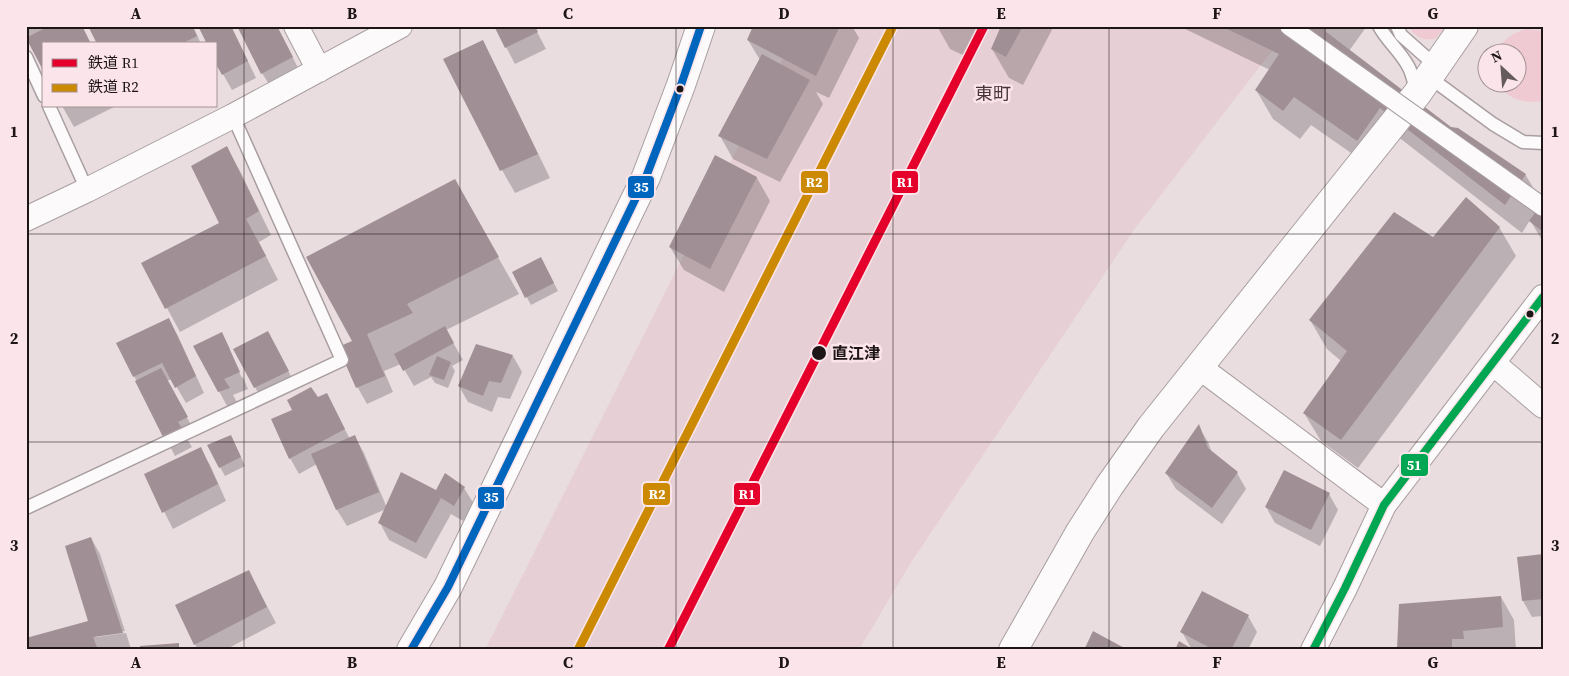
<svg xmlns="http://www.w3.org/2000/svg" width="1569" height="676" viewBox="0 0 1569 676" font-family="'Source Serif 4','Noto Sans JP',serif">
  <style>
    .built { fill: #e7d0d5 }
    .green { fill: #f0cad2 }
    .shadow { fill: #0003 }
    .building { fill: #a08f94 }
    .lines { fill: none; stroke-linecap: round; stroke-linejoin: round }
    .service-casing { stroke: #a89ea0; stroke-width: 15 }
    .minor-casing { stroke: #a89ea0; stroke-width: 26 }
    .tertiary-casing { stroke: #a89ea0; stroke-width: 30 }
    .service { stroke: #fcfafa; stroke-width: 12 }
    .minor { stroke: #fcfafa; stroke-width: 24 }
    .tertiary { stroke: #fcfafa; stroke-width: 28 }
    .rail { stroke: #bfbcbc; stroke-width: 4; stroke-dasharray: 8 4; stroke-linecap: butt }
    .pedestrian-bridge-casing { stroke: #a89ea0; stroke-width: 20; stroke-linecap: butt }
    .pedestrian-bridge { stroke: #fcfafa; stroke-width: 18 }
    .bus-1-casing { stroke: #fce5ea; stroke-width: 11 }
    .bus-2-casing { stroke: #fce5ea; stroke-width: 11 }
    .bus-1 { stroke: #0065bd; stroke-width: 8 }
    .bus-2 { stroke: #00a651; stroke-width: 8 }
    .rail-1-casing { stroke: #fce5ea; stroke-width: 12 }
    .rail-2-casing { stroke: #fce5ea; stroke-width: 12 }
    .rail-1 { stroke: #e4002b; stroke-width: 9 }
    .rail-2 { stroke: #cb8904; stroke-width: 9 }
    .grid { fill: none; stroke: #1d1516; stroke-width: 1; stroke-opacity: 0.55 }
    .bus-dot { fill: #1d1516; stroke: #fce5ea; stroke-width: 2 }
    .labels { text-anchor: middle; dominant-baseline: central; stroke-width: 5; stroke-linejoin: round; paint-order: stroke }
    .stop-label { font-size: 16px; font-weight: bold; fill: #1d1516; stroke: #fce5ea; text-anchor: start }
    .neighbourhood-label { font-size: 18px; fill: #463539; stroke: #fce5ea }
    .line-badge { stroke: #fce5ea; stroke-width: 2 }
    .badge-label { font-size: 14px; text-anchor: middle; font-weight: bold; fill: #fff }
    .neatline { fill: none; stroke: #1d1516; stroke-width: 2 }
    .grid-label { font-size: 16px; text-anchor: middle; font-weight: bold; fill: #1d1516 }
  </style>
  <rect width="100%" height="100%" fill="#eadde0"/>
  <path class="built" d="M799 26H1291L1134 230 910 564 859 650H485Z"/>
  <path class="green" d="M1408 26H1446L1435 39C1423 41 1415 37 1408 26Z
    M1526 29 1543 31V101C1525 104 1507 100 1499 83L1516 82V52H1497C1503 39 1513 33 1526 29Z"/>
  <path class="shadow" d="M26 26H82L91 44H44L28 38 26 39Z
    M90 26H193L201 44H99Z
    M231 26 256 78 232 90 223 74 216 44Z
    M277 26 301 74 272 89 262 73Z
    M495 26H534L546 49 515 64Z
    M755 26H852L859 38 829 98 816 92 823 104 780 182 733 159 720 136 760 60 748 40Z
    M937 26H979L965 56 950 49Z
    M1002 26H1054L1023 85 1009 78 992 49Z
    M1179 26H1367L1349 51 1450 128 1525 174 1543 204V242L1530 220 1522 233 1397 136 1374 169 1311 125 1300 139 1273 119 1256 90 1270 70Z
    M482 42 495 65 550 178 515 193 502 170Z
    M62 106H116L74 127Z
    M227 148 240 171 271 235 259 242 278 280 180 332 143 264 220 223Z
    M715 157 757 178 770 201 724 292 684 270 670 247Z
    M475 217 519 294 446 330 463 360 452 366 455 371 448 388 435 383 431 377 414 386 401 364 384 371 393 392 367 404 358 388 340 347 353 342Z
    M1499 227 1516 256 1358 468 1321 441 1304 413 1341 361 1327 349 1310 320 1433 239Z
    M545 266 558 291 531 305 513 272Z
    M169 320 178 336 204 393 186 403 172 379 167 381 196 434 187 439 192 447 175 456 134 376Z
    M222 334 230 349H228L242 378 243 377 248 389 233 395 238 404 228 408 219 391Z
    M277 349 297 388 264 403 255 387Z
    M513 356 522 372 510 399 498 397 492 412 468 402 459 386Z
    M317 399 335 411 350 439 355 437 364 453 387 508 437 492 464 488 474 504 463 521 451 514 426 559 389 540 380 523 386 509 347 526 337 510 317 464 299 474 290 458Z
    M1199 427 1208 442 1212 453 1237 473 1246 489 1222 524 1176 489 1166 473Z
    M235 444 245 466 225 476 208 446Z
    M200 449 210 465 226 501 173 529 145 475Z
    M1329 494 1338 510 1320 546 1275 523 1266 507Z
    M91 538 100 554 125 631 96 635V637L126 633 131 649 26 650 91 628Z
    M1543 555V616L1532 617 1523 601Z
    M249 572 276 623 225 650H198L195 644Z
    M1501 597 1514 620 1516 650H1398Z
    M1248 616 1257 632 1248 650H1176H1192L1182 632Z"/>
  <path class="building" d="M49 26H82L91 44H44V72L26 38Z
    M88 26H192L197 36 181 44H97Z
    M198 26H231L248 61 222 75 216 64V44H207Z
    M237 26H277L293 57 261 74Z
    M494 26H535L538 32 505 48Z
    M753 26H840L816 76 747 40Z
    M1001 26H1023L1006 57 991 49Z
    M1221 26H1329L1325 31 1451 127 1458 128 1526 174 1505 205 1380 108 1357 141 1294 97 1283 111 1255 90 1279 54Z
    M483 40 538 154 500 171 443 59Z
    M762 54 810 80 767 159 718 136Z
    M227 146 259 211 246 219 266 256 165 309 141 263 219 223 191 166Z
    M715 155 757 177 710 269 669 247Z
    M455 179 499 257 407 304 413 313 367 334 385 376 356 388 338 347 352 341 306 257Z
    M1466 197 1500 227 1341 440 1303 413 1347 351 1309 320 1394 212 1433 237Z
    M1543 202V232L1529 221Z
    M541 257 554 283 525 298 512 272Z
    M169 318 196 376 175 388 162 363 133 377 116 343Z
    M445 326 454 343 403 371 394 354Z
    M268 331 289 371 254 388 233 349Z
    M222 332 240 372 224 379 230 388 218 392 193 346Z
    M476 344 513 355 501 383 489 381 483 396 458 386Z
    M437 356 451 362 444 380 429 375Z
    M161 368 188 417 178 422 183 430 165 441 135 381Z
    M311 387 318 397 327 393 345 429 289 459 271 419 292 410 287 400Z
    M1199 424 1208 448 1238 472 1212 508 1165 473Z
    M231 435 241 457 219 468 207 445Z
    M355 435 379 492 336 510 311 454Z
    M201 447 218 484 162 513 144 474Z
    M1284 470 1330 493 1311 530 1265 507Z
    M401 472 436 490 445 473 465 487 454 506 441 498 416 543 378 523Z
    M91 537 123 633 93 637 98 650H26V638L88 621 65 546Z
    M1543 554V599L1522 601 1517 557Z
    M249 570 267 607 194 645 175 605Z
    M1202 591 1249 615 1231 650H1214L1180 632Z
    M1501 596 1503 627 1463 631 1464 639H1452V649L1397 650 1399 604Z
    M1093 631 1128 650H1084Z
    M1179 641 1194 650H1175Z
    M179 643V650H140V646Z"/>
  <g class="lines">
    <defs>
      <path id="service" d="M1379 26C1387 41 1400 51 1408 66 1413 74 1414 85 1417 94
        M1397 26 1401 35 1436 66
        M26 57 44 96
        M1429 77 1493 124 1523 142 1543 143
        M49 106 87 190
        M26 508 342 360 233 116"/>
      <path id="minor" d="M296 26 319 70
        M26 219 87 190 233 116 400 26
        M1493 363 1543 406
        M1199 367 1384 505
        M1313 650 1345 588 1384 505 1543 297"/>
      <path id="tertiary" d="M411 650 448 587 646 177 681 85 701 26
        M1013 650 1080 532 1110 485 1151 427 1417 94 1464 26"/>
    </defs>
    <use href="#service" class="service-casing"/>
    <use href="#minor" class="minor-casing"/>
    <use href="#tertiary" class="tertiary-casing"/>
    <use href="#service" class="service"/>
    <use href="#minor" class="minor"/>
    <use href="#tertiary" class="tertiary"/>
    <path class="rail" d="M747 316 893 26"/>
    <defs>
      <path id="pedestrian-bridge" d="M1289 26 1543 207"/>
    </defs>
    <use href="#pedestrian-bridge" class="pedestrian-bridge-casing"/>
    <use href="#pedestrian-bridge" class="pedestrian-bridge"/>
    <defs>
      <path id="bus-1" d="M411 650 448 587 646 177 681 85 701 26"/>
      <path id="bus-2" d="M1313 650 1345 588 1384 505 1543 297"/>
    </defs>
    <use href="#bus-1" class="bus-1-casing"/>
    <use href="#bus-2" class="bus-2-casing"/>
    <use href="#bus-1" class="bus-1"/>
    <use href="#bus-2" class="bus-2"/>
    <defs>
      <path id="rail-1" d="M668 650 984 26"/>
      <path id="rail-2" d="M578 650 893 26"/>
    </defs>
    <use href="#rail-1" class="rail-1-casing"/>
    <use href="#rail-2" class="rail-2-casing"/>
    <use href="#rail-1" class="rail-1"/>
    <use href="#rail-2" class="rail-2"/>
  </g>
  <path class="grid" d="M244 26V650M460 26V650M676 26V650M893 26V650M1109 26V650M1325 26V650M26 234H1543M26 442H1543"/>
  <g class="bus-dot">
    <circle cx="680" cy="89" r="4.5"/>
    <circle cx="1530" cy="314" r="4.5"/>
    <circle cx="819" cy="353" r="8"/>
  </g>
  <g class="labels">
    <g class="stop-label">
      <text x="832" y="353">直江津</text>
    </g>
    <g class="neighbourhood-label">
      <text x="993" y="93">東町</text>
    </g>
  </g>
  <g class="line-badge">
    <rect x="800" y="170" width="29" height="24" rx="5" fill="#cb8904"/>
    <rect x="891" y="170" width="28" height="24" rx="5" fill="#e4002b"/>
    <rect x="627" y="175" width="28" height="24" rx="5" fill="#0065bd"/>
    <rect x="1400" y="453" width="29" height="24" rx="5" fill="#00a651"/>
    <rect x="642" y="482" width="29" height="24" rx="5" fill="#cb8904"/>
    <rect x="733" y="482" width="28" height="24" rx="5" fill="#e4002b"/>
    <rect x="477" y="486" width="28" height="24" rx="5" fill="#0065bd"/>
  </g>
  <g class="badge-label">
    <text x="814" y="187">R2</text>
    <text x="905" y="187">R1</text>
    <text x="641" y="192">35</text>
    <text x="1414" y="470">51</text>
    <text x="657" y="499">R2</text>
    <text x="747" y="499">R1</text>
    <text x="491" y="502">35</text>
  </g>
  <rect width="1569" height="676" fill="none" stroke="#fce5ea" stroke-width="55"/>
  <rect x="42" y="42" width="175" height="65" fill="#fce5ea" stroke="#a39295"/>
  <rect x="52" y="59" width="25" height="8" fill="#e4002b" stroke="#a39295"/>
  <text x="88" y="68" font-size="15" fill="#1d1516">鉄道 R1</text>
  <rect x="52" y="84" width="25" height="8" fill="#cb8904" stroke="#a39295"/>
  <text x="88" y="92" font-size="15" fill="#1d1516">鉄道 R2</text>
  <g transform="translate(1502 68) rotate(334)"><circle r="24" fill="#fce5ea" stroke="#a39295"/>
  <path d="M0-4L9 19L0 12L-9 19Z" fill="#655b5d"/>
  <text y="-8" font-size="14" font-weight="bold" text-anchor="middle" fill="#1d1516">N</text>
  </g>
  <rect x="28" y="28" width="1514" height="620" class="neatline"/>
  <g class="grid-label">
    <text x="136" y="19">A</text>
    <text x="352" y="19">B</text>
    <text x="568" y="19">C</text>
    <text x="784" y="19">D</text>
    <text x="1001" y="19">E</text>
    <text x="1217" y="19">F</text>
    <text x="1433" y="19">G</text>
    <text x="14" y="137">1</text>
    <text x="1555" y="137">1</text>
    <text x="14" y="344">2</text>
    <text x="1555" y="344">2</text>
    <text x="14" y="551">3</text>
    <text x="1555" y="551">3</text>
    <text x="136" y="668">A</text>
    <text x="352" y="668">B</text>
    <text x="568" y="668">C</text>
    <text x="784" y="668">D</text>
    <text x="1001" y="668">E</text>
    <text x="1217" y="668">F</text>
    <text x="1433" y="668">G</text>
  </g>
</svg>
